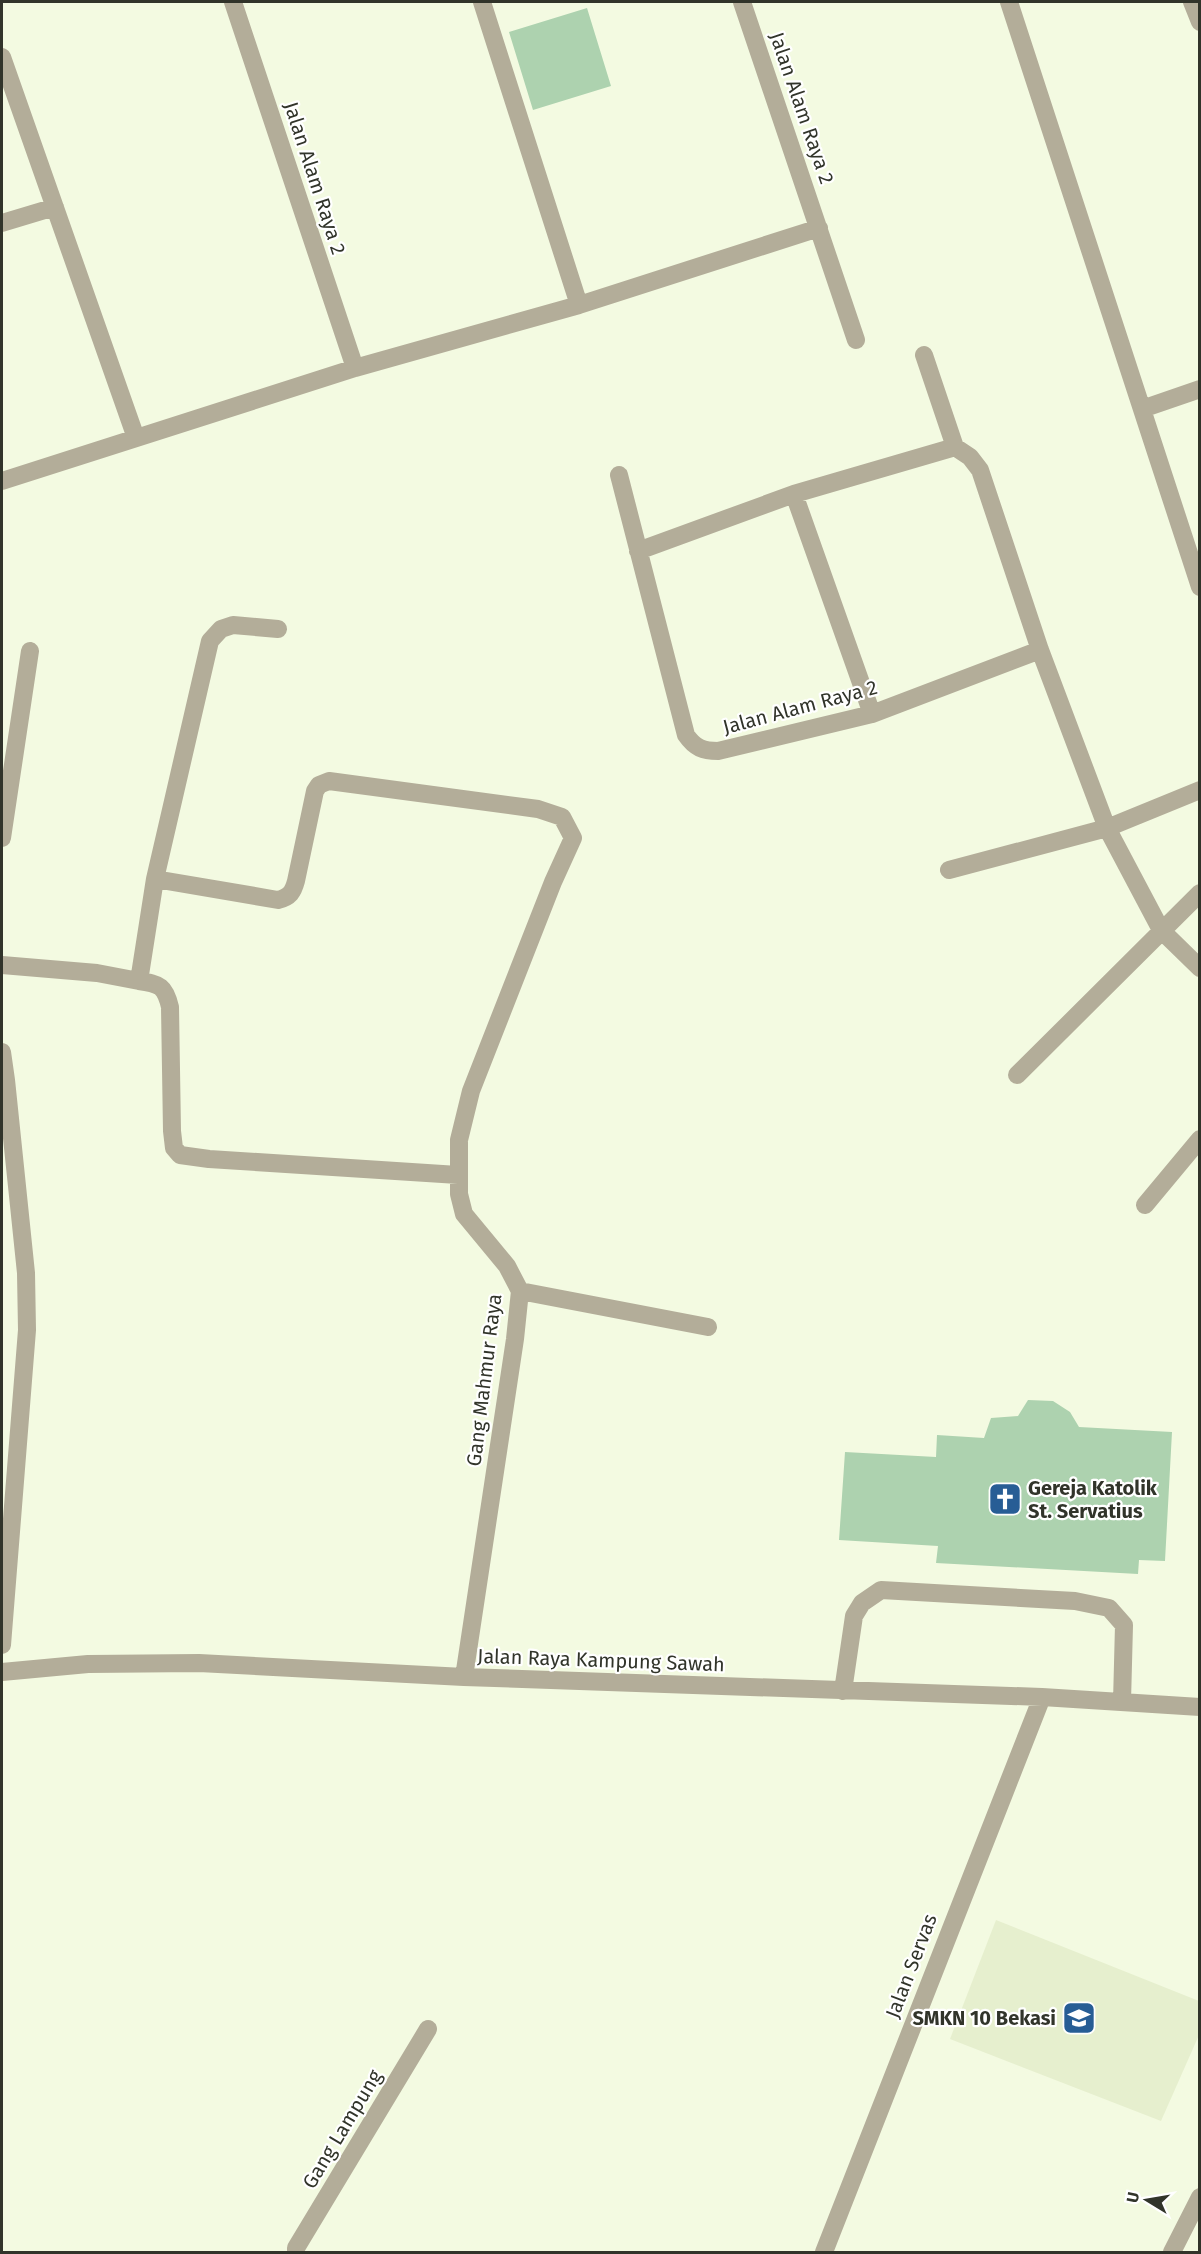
<svg xmlns="http://www.w3.org/2000/svg" width="1201" height="2254" viewBox="0 0 1201 2254" font-family="'Fira Sans',sans-serif">
  <style>
    .built { fill: #e6efce }
    .building { fill: #add2af }
    .lines { fill: none; stroke-linecap: round; stroke-linejoin: round }
    .minor { stroke: #b3ad99; stroke-width: 18 }
    .labels { text-anchor: middle; dominant-baseline: central; stroke-width: 4.5; stroke-linejoin: round; paint-order: stroke }
    .street-label { font-size: 20px; fill: #31342a; stroke: #fff }
    .poi-label { font-size: 20px; font-weight: bold; fill: #31342a; stroke: #fff; text-anchor: start }
  </style>
  <rect width="100%" height="100%" fill="#f3fae1"/>
  <path class="built" d="M996 1920 1199 2001V2035L1161 2121 950 2039Z"/>
  <path class="building" d="M587 8 611 86 533 110 509 32Z
    M1028 1400 1053 1401 1070 1412 1079 1427 1172 1432 1165 1561 1139 1560 1138 1574 936 1563 938 1546 839 1540 845 1452 936 1457 937 1435 984 1438 991 1418 1018 1416Z"/>
  <g class="lines">
    <path class="minor" d="M233 2 355 368
      M482 2 579 305
      M742 2 856 340
      M1009 2 1200 587
      M1192 2 1200 22
      M2 57 136 438
      M2 223 55 207
      M1142 409 1200 389
      M955 447 970 457 980 470 1040 650 1107 828 1161 930 1200 968
      M619 475 686 735C695 748 703 751 718 751L872 714 1040 650
      M2 481 355 368 579 305 819 228
      M794 494 872 714
      M638 551 794 494 955 447 924 355
      M2 838 30 651
      M949 870 1107 828 1200 790
      M155 879 278 900C290 897 293 892 296 881L315 791 319 785 329 781 538 809 562 817 573 838 553 882 471 1091 459 1140V1194L464 1214 507 1266 520 1291 515 1339 464 1677
      M2 965 97 973 139 981 155 879 210 641 221 629 233 625 278 629
      M139 981C160 984 165 986 170 1007L172 1131 174 1148 180 1155 209 1159 458 1175
      M2 1052 6 1080 26 1273 27 1330 2 1645
      M1017 1075 1200 893
      M1145 1205 1200 1139
      M520 1291 708 1327
      M2 1672 88 1664 199 1663 464 1677 1042 1697 1200 1707
      M843 1691 854 1616 862 1603 881 1590 1075 1601 1109 1608 1124 1625 1122 1702
      M296 2252V2248L428 2029
      M824 2252 1042 1697
      M1172 2252 1200 2197"/>
  </g>
  <defs>
    <symbol id="church-square" viewBox="-11 -11 22 22"><rect x="-9" y="-9" width="18" height="18" rx="4" fill="#275d95" stroke="#fff"/><path d="M-1.2-6h2.4v3.5h3.3v2.4h-3.3V6h-2.4V-.1h-3.3v-2.4h3.3Z" fill="#fff"/></symbol>
    <symbol id="school-square" viewBox="-11 -11 22 22"><rect x="-9" y="-9" width="18" height="18" rx="4" fill="#275d95" stroke="#fff"/><path d="M0-5L7-2L0 1L-7-2ZM-4 1L0 2.5L4 1V4Q0 6-4 4Z" fill="#fff"/></symbol>
  </defs>
  <g fill-rule="evenodd">
    <use href="#church-square" x="986" y="1480" width="38" height="38"/>
    <use href="#school-square" x="1060" y="1999" width="38" height="38"/>
  </g>
  <g class="labels">
    <g class="street-label">
      <text transform="translate(802 108) rotate(71)">Jalan Alam Raya 2</text>
      <text transform="translate(315 178) rotate(72)">Jalan Alam Raya 2</text>
      <text transform="translate(800 707) rotate(-15)">Jalan Alam Raya 2</text>
      <text transform="translate(484 1380) rotate(-83)">Gang Mahmur Raya</text>
      <text transform="translate(601 1660) rotate(2)">Jalan Raya Kampung Sawah</text>
      <text transform="translate(911 1966) rotate(-69)">Jalan Servas</text>
      <text transform="translate(342 2129) rotate(-59)">Gang Lampung</text>
    </g>
    <g class="poi-label">
      <text x="1028" y="1488">Gereja Katolik<tspan x="1028" dy="23">St. Servatius</tspan></text>
      <text x="1056" y="2018" text-anchor="end">SMKN 10 Bekasi</text>
    </g>
  </g>
  <rect width="1201" height="2254" fill="none" stroke="#31342a" stroke-width="6"/>
  <g transform="translate(1147 2200) rotate(281)" stroke="#ffffff" stroke-width="4.5" paint-order="stroke">
  <path d="M0-4.5L10 22L0 15L-10 22Z" fill="#31342a"/>
  <text y="-9" font-size="16" font-weight="bold" text-anchor="middle" fill="#31342a">U</text>
  </g>
</svg>
